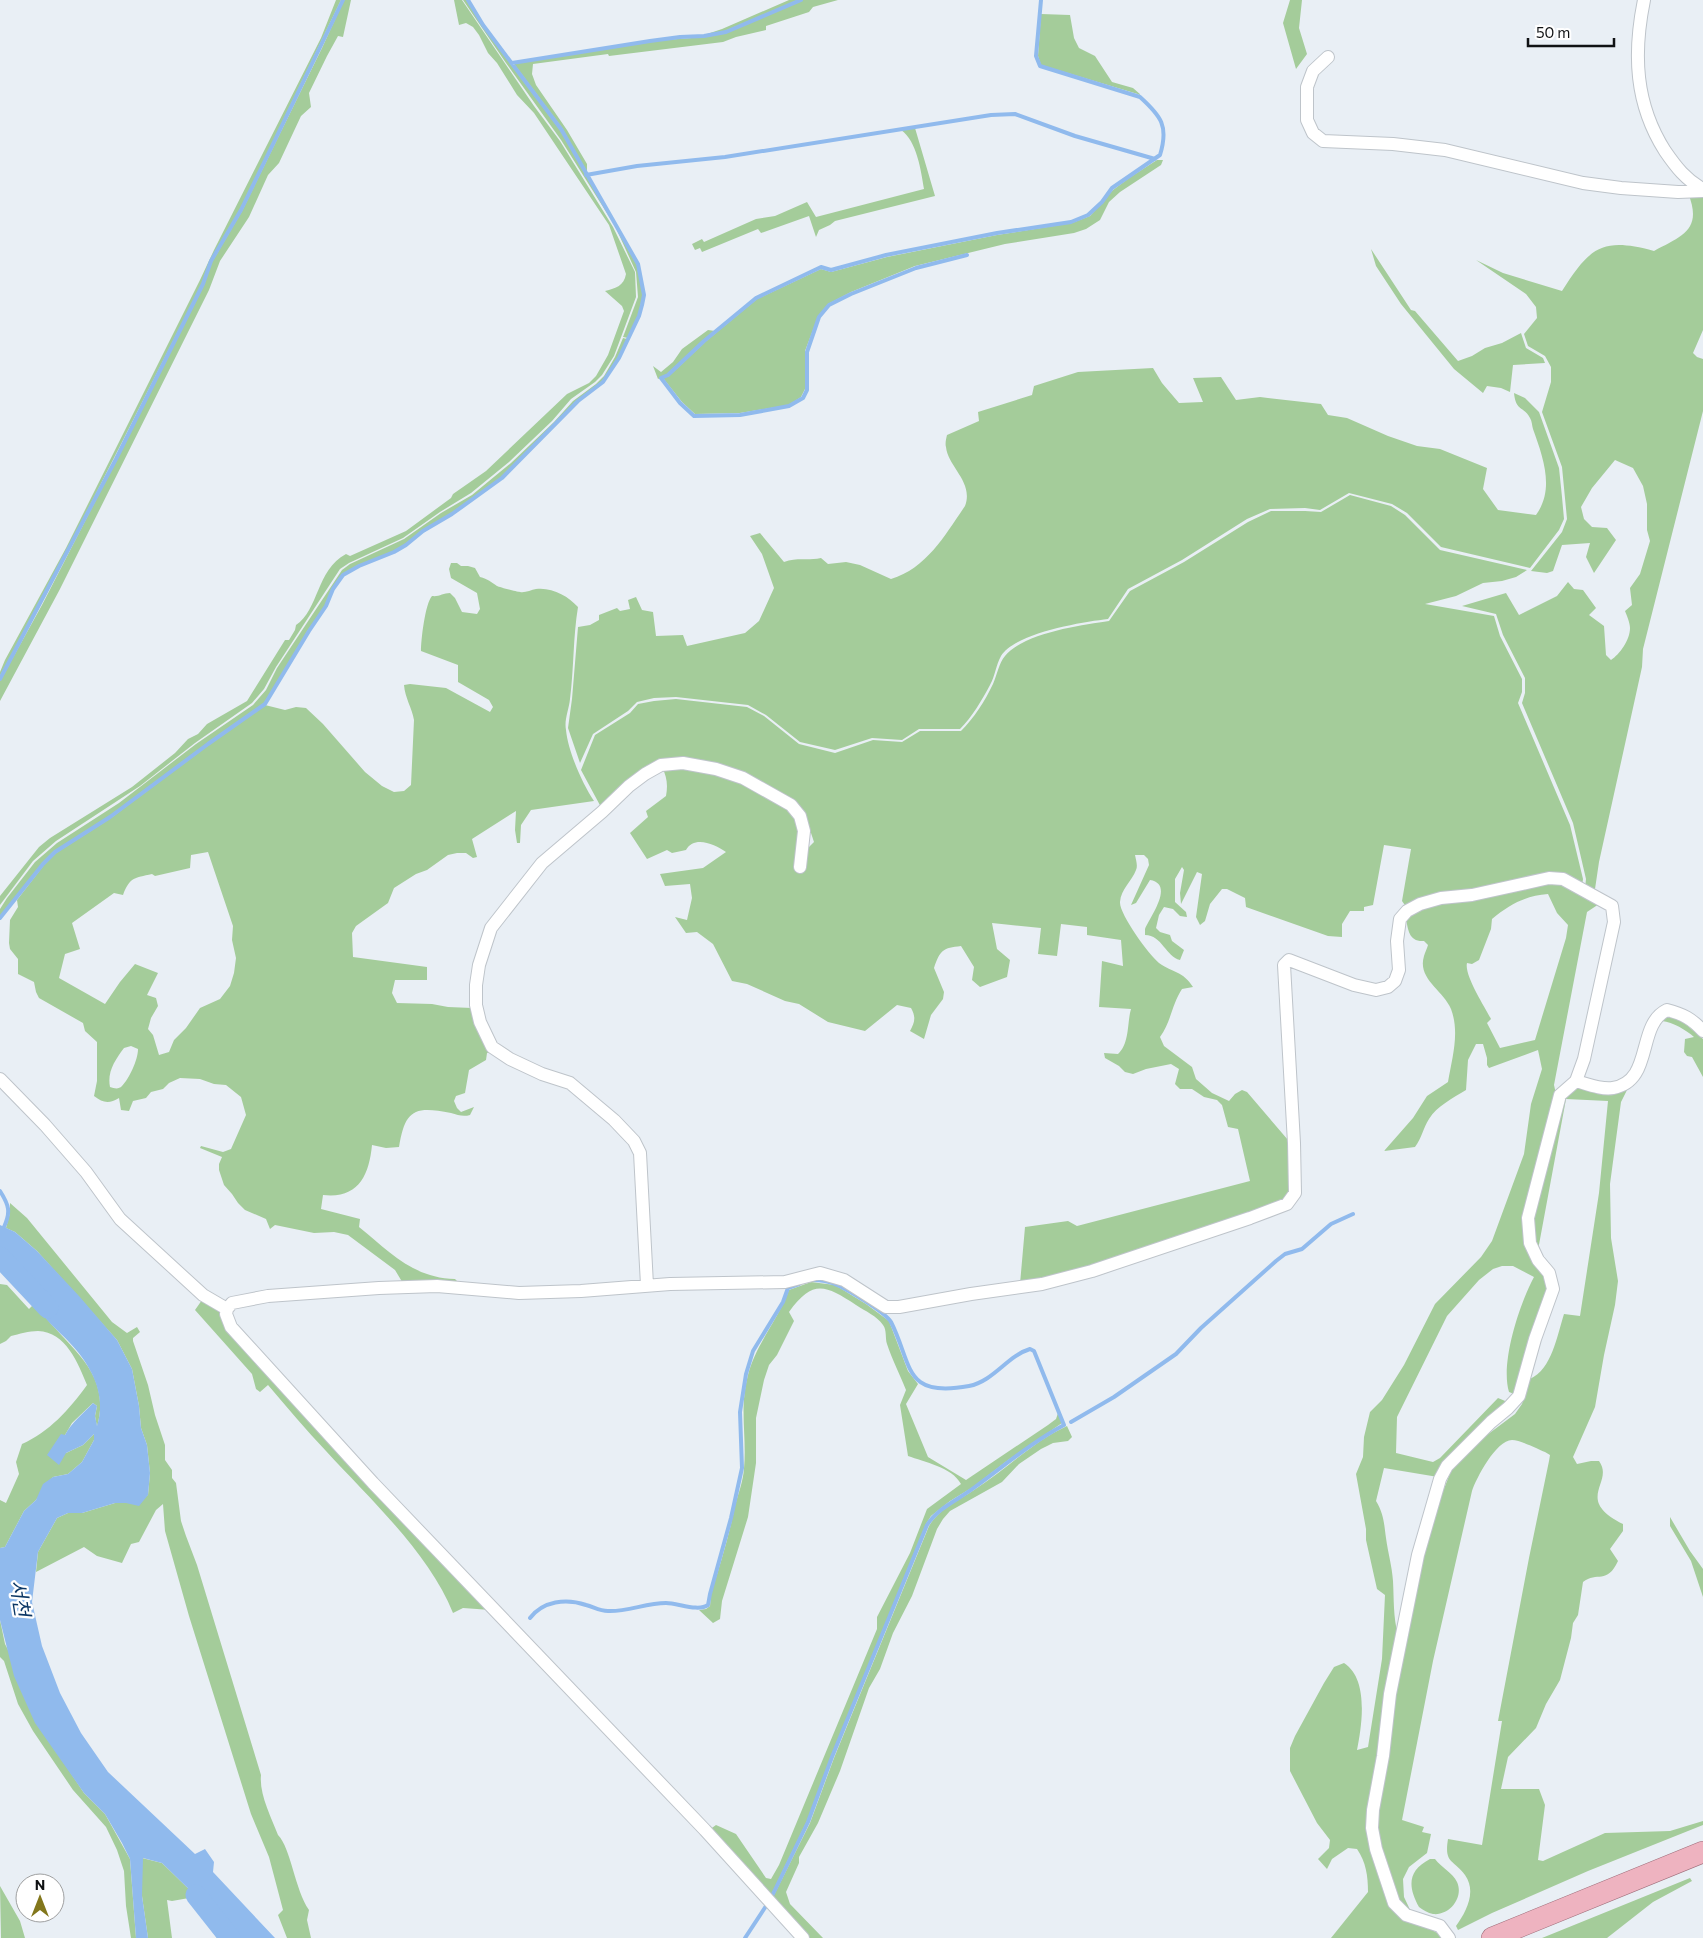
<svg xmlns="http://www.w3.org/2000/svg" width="1703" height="1938" viewBox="0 0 1703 1938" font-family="Commissioner,'Noto Sans KR',sans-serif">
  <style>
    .green { fill: #a4cc9a; fill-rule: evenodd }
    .water { fill: #90baed }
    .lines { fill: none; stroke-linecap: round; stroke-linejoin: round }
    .stream { stroke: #90baed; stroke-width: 4 }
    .river { stroke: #90baed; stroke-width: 21 }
    .minor-casing { stroke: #bec4ca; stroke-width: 14 }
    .trunk-casing { stroke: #9e6e7a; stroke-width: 22 }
    .minor { stroke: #fff; stroke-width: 12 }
    .trunk { stroke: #eeb3c0; stroke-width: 21 }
    .labels { text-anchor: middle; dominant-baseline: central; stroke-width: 4.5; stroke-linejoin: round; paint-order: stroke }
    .water-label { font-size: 20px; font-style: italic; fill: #0c3765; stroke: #fff }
  </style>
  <rect width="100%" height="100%" fill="#e9eff5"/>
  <path class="green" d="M336 0H341L240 210 210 261 202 284C135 415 71 547 0 676V672L5 660 66 548 200 280 214 250 321 38Z
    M344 0H351L343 37 338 36 327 56 309 93 311 107 301 116 279 163 268 175 249 217 220 261 209 290 60 589 0 701V681L42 605 117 459 204 285 212 262 242 211 322 48Z
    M454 0H462L534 106 560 141 613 227 635 272 636 297 614 356 602 375 595 382 571 399 552 421 509 462 471 493 440 512 403 538 349 563 340 569 276 667 264 689 252 703 195 743 140 786 56 841 33 861 0 905V896L39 847 50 838 132 787 175 753 188 739 198 734 207 724 247 701 285 640H289L295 630 296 625C319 610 316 570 346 554L350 556 406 531 451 498 453 494 486 471 567 394 589 383 596 376 608 355 624 311 622 306 605 291C616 288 624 286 626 274L609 225 534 113 517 95 497 63 488 53 479 35 473 27 466 23 459 25Z
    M463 0H467L483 25 560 129 637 265 643 295 638 316 628 338 623 337 638 297 636 272 615 226 561 140 506 63Z
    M789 0H798L725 31 704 35 722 29Z
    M802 0H838L813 7 809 12 766 26V30L736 37 723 42 609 56 608 54 533 64 532 74 536 85 567 130 587 164V174L562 128 514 64 650 41 705 37 726 32Z
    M1290 0H1302L1299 28 1307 54 1296 69 1283 23Z
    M1041 14 1070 15 1074 38 1079 48 1095 56 1112 82 1133 88 1141 95 1041 65 1038 56Z
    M915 128 935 196 835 221 830 225 819 230 816 237 809 216 761 233 758 229 702 252 700 248 695 250 692 244 702 239 704 242 756 219 775 216 807 202 816 217 924 189C921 171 917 141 901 130Z
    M1157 160H1163L1161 165 1120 192 1109 202 1100 220 1086 229 1074 233 1005 244 915 266 851 292 828 304 818 317 805 351V389L801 397 789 405 740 413 695 414 682 402 663 378 669 376 705 342 757 299 821 269 831 272 887 257 997 235 1072 223 1090 216 1113 190 1129 178Z
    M1703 192V330L1693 353 1697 357 1703 359V411L1643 649 1642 667 1599 862 1595 889 1602 896 1585 888 1586 879 1573 823 1522 703 1525 693V678L1503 635 1496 614 1462 606 1506 593 1519 615 1557 596 1568 582 1574 589 1583 590 1596 608 1589 615 1604 626 1606 655 1611 660C1620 654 1630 640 1630 628 1630 623 1627 616 1625 611L1632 605 1630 588 1640 574 1650 541 1647 530V504L1643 486 1633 468 1615 460 1592 488 1581 507 1584 519 1592 527 1607 528 1616 540 1594 573 1586 557 1590 543 1562 545 1553 571 1547 573 1531 571 1562 532 1567 519 1562 467 1542 412 1551 382V367L1545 356 1528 346 1524 334 1537 318 1536 307 1526 294 1476 260 1503 273 1562 291C1590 247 1602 237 1654 251 1682 236 1703 230 1688 193Z
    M1371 249 1411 310 1415 311 1458 361 1472 356 1485 348 1502 343 1521 333 1526 348 1543 358 1545 363 1513 365 1510 392 1501 388 1487 386 1483 393 1454 369 1401 304 1376 266Z
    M708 330 715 331 667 374 658 379 653 366 661 372 673 362 682 349Z
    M623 338 627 339 619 358 603 382 577 401 502 477 451 514 423 531 406 544 394 552 358 565 343 575 333 589 326 605 308 630 264 704 207 744 110 817 55 852 43 864 0 918V909L7 898 35 862 57 843 119 803 196 744 253 705 266 690 277 668 342 570 350 564 404 539 441 513 472 495 511 463 554 422 573 401 596 384 604 376 615 357Z
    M1153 368 1162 383 1179 403 1203 402 1193 378 1221 377 1236 400 1260 397 1321 404 1328 415 1347 418 1388 436 1417 446 1440 449 1487 468 1483 489 1498 510 1536 515C1555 489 1543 457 1533 429 1532 426 1532 421 1530 418 1524 406 1516 412 1514 393L1525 398 1539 412 1559 468 1562 497 1564 519 1559 530 1530 568 1441 547 1407 513 1392 504 1349 493 1320 510 1305 508 1270 509 1247 519 1182 560 1128 589 1108 619C1082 622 1015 633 1001 656 996 665 995 676 990 685 982 700 972 717 960 729H919L902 740 872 738 835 750 800 742 766 715 748 705 676 697 654 698 637 702 628 711 593 734 580 763 568 728 572 699 578 627 590 625 599 620V615L617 608 620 611 630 609 628 600 636 597 642 610 653 612 656 636 683 635 687 646 745 633 759 621 774 588 762 554 750 536 760 533 784 562C797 557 807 561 821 558L828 564 846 562 860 565 891 579C927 568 945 535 965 506 974 482 948 467 946 447 945 444 946 439 947 435L979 421 978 412 1032 395 1034 386 1078 372Z
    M1350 495 1391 506 1405 515 1440 550 1527 570 1516 577 1502 581 1483 583 1456 596 1425 604 1494 616 1500 636 1522 679V692L1518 703 1570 825 1583 879 1582 886 1560 875H1548L1481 890 1422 900 1407 908 1402 901 1411 849 1384 845 1373 905 1364 907V911H1350L1342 924V937L1328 936 1246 907 1245 898 1227 889H1222L1210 904 1205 921 1200 925 1196 917 1202 874 1197 872 1181 904 1180 893 1184 870 1182 867 1175 879V902L1186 912 1187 917 1180 916 1173 909 1164 907 1159 915 1156 928 1160 932 1170 935 1172 941 1184 950 1180 960C1166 957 1162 935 1145 935V929C1150 917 1175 884 1150 880L1136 903 1131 905 1149 865 1148 859 1144 855H1135C1136 860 1138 866 1136 870 1132 881 1121 889 1120 902 1119 914 1149 955 1159 963 1173 973 1183 971 1193 987L1182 989C1172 1004 1171 1022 1160 1037L1164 1046 1192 1067 1196 1079 1212 1093 1229 1101 1235 1094 1242 1090 1247 1092 1288 1140 1292 1147 1290 1194 1281 1203C1195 1233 1110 1270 1020 1284L1025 1227 1068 1221 1077 1226 1250 1181 1238 1129 1228 1127 1222 1105 1217 1100 1204 1097 1192 1089H1180L1175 1084 1179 1069 1171 1064 1146 1069 1133 1074 1125 1072 1119 1066 1105 1058 1104 1053 1118 1054C1130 1043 1127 1022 1131 1009L1099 1007 1102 961 1123 966 1121 940 1087 935V927L1061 924 1057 956 1038 954 1041 928 992 923 997 949 1010 960 1007 977 980 987 972 980 974 967 961 946C943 948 940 950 934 968L944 992 943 999 931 1015 924 1039 910 1031C915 1022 916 1017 911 1008L897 1005 865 1031 828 1022 799 1004 785 1001 747 984 732 981 713 944 697 932 686 933 675 917 687 920 692 898 690 884 665 886 660 874 703 868 726 852C715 844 694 835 686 850L672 853 667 850 647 859 630 833 648 817 646 811 666 796C668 785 667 777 662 767 669 766 677 764 685 765 711 767 786 793 798 817 806 832 798 851 798 867H803L806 850 814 842 811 833 806 832C806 824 804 814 797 808 791 802 781 798 774 794 742 775 697 749 658 764 636 772 618 793 602 809L581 770 595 735 630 713 638 704 654 701 676 699 747 707 764 716 799 744 835 753 873 740 902 742 920 731H961C974 718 985 701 993 684 997 675 999 663 1005 656 1024 633 1081 625 1109 621L1130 591 1184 562 1248 522 1271 511H1305L1321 512Z
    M451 563H457L461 566H468L475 568 480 577C488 579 491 582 497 586 499 587 517 592 520 592 525 593 531 590 536 589 552 587 568 596 578 607 573 637 574 668 570 699 569 709 564 720 566 730 568 751 582 783 594 801L531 810 521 825 520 843H517L515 830 516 811 472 839 477 857 473 858 466 853H457L448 855 427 870 416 874 394 888 388 903 356 926 352 933 353 957 427 967V980H395L392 993 397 1003 432 1004 448 1007 472 1008 492 1051 487 1053 486 1060 469 1070 465 1093 456 1096 454 1101 457 1108 461 1112 474 1107 470 1115C463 1117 458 1115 451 1113 413 1105 405 1111 399 1147L386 1148 372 1145C369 1176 358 1199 323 1195L321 1209 360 1219 359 1227C390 1252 413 1278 455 1279L458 1282 404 1285 395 1270 348 1235 334 1232 314 1233 275 1225 270 1229 266 1219 245 1210 238 1203 232 1194 224 1185 219 1170V1164L222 1157 200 1148 201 1146 223 1152 231 1149 246 1115 241 1097 226 1085 214 1084 200 1079 180 1078 169 1083 163 1089 151 1092 146 1098 133 1101 129 1111 121 1110 119 1098C109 1104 103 1103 94 1096L97 1081V1042L85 1031 83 1023 39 998 36 992 34 982 18 974V959L10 949 9 943 10 920 18 907 17 900 44 865 56 853 111 818 208 745 265 705 285 710 296 707 306 708 323 724 365 772 382 786 394 792 404 791 411 785 414 720C412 708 405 698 404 685L410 684 446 688 490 712 493 707 489 700 458 682V665L421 651C421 640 425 604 432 596 439 597 443 593 450 593L455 598 462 612 477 614 480 609 477 593 451 578 449 569ZM208 852 233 926 232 940 236 958 234 973 230 986 220 999 200 1008 186 1028 174 1040 169 1052 159 1055 153 1035 148 1029 151 1018 158 1006 156 998 147 995 158 973 135 964 120 982 105 1004 59 978 65 954 80 949 72 923 114 893 123 895C130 877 134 878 152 874L155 876 190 868 191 855ZM131 1046 138 1049C138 1060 129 1079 122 1086 118 1090 114 1088 110 1087 107 1072 115 1060 124 1048Z
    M1553 881 1599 904 1587 912 1554 1085 1556 1094 1524 1214 1546 1275 1547 1291 1517 1395 1509 1392C1500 1363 1520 1303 1534 1277L1513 1266H1502L1493 1269 1479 1280 1447 1316 1397 1417 1396 1453 1433 1462 1440 1458 1498 1398 1510 1403 1438 1477 1384 1468 1376 1501C1384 1514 1384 1524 1386 1538 1388 1553 1392 1566 1393 1581 1394 1599 1393 1617 1398 1635L1370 1807 1391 1908C1404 1925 1429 1922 1442 1938H1331L1368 1892C1368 1876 1366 1862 1357 1849L1348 1848 1332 1859 1327 1869 1318 1859 1329 1848 1330 1840 1317 1823 1290 1771V1748L1295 1736 1324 1683 1334 1667 1344 1663C1369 1679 1362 1725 1357 1750L1368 1747 1382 1659 1385 1595 1377 1589 1366 1540V1529L1356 1474 1363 1457 1364 1437 1370 1412 1382 1400 1404 1365 1435 1304 1481 1257 1492 1241 1524 1154 1531 1104 1542 1069 1538 1050 1489 1068 1487 1065V1058L1483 1044H1476L1468 1060 1466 1090C1453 1098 1437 1106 1429 1119 1423 1128 1422 1138 1415 1147L1384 1151 1413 1118 1427 1096 1448 1082C1452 1058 1460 1033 1451 1009 1443 990 1417 979 1424 956 1425 952 1427 949 1428 945L1424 941C1409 942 1408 930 1406 918L1417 908ZM1548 894 1557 913 1568 925 1566 938 1535 1040 1500 1048 1487 1023 1491 1019C1485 1007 1464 975 1467 963L1472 964 1479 960 1491 929 1492 919C1510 904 1525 896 1548 894Z
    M1675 1015 1703 1039V1077L1692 1057 1687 1056 1684 1052 1685 1039 1694 1037C1686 1030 1673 1022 1662 1021L1661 1018Z
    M1573 1086 1628 1088 1621 1102 1610 1184 1611 1238 1618 1281 1615 1305 1604 1355 1595 1407 1573 1457 1577 1464 1591 1461H1599C1615 1483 1573 1499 1623 1524V1531L1610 1549 1618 1561C1607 1585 1597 1571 1583 1582L1578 1615 1573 1623 1571 1638 1560 1680 1546 1704 1536 1728 1508 1757 1501 1789H1539L1545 1805 1538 1860 1543 1861 1605 1833 1670 1831 1703 1821V1825L1588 1871 1492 1913 1458 1930 1456 1926C1466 1912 1477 1892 1465 1875 1453 1859 1444 1864 1448 1839L1482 1845 1502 1721H1498L1529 1558 1549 1461 1550 1455 1545 1452C1537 1449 1520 1440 1512 1440 1496 1440 1476 1479 1472 1491L1433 1661 1402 1820 1424 1827 1422 1832 1431 1834 1427 1853 1409 1867 1403 1879 1404 1897 1412 1914 1393 1893 1382 1857 1375 1808 1413 1598 1436 1509 1451 1471 1479 1441 1515 1414 1522 1404 1530 1379C1552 1369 1557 1336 1564 1314L1580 1316 1599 1193 1608 1101 1566 1099 1538 1250 1531 1230 1558 1108Z
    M10 1203 27 1218 112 1322 127 1333 137 1327 140 1332 133 1338V1341L148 1385 155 1415 165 1445V1460L172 1470V1478L176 1483 181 1521 186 1536 197 1565 261 1775C259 1794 271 1817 278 1835 291 1848 295 1890 309 1910L307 1920 311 1938H287L278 1915 283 1910 269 1857 251 1814 189 1616 165 1531 163 1504 156 1510 139 1542 131 1544 122 1563 97 1556 84 1547 36 1572 38 1552 57 1518 68 1513H82L115 1503H126L148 1495 150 1473 147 1445 141 1428 139 1406 132 1369 117 1340 37 1251 15 1232 6 1228 10 1213Z
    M0 1257C30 1269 25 1292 42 1313 71 1350 112 1373 97 1427L95 1416 97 1406 93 1403 72 1423 65 1435 66 1453 83 1445 94 1434V1440L82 1462 68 1474 53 1477 36 1500 24 1511 5 1547 0 1548V1500L6 1503 19 1474 16 1462 22 1444C49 1432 69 1410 87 1385 78 1363 66 1332 38 1331 29 1331 19 1334 11 1336L6 1341 0 1344V1284L7 1285 29 1309 33 1305C24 1288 17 1272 0 1263Z
    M811 1282 835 1285 866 1304 889 1321 908 1371 918 1384 906 1404 928 1457 966 1480 1048 1425 1056 1419 1058 1413 1062 1423 1008 1460 973 1487 950 1501 931 1516 926 1524 831 1757 807 1821 771 1895 709 1830 716 1825 736 1834 766 1878 771 1879 779 1865 877 1629V1617L910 1553 927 1509 961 1484C952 1467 924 1462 908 1456L900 1405 906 1390C900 1375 892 1359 887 1344 885 1338 887 1330 883 1325 877 1316 865 1311 856 1305 825 1285 813 1279 789 1312L794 1321 777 1355 769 1365 764 1380 756 1418V1463L748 1517 722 1601 720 1619 713 1623 699 1610 706 1609 710 1606 711 1594C720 1565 729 1536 735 1506 738 1494 743 1482 744 1469 747 1436 739 1409 748 1375 756 1344 778 1320 789 1290Z
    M202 1300 220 1311 491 1610 463 1608 453 1613C429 1553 370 1499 326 1451 306 1430 287 1407 268 1385L260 1392 256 1389 252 1374 195 1310Z
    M1067 1426 1072 1437 1068 1441 1053 1443 1041 1449 1019 1464 1002 1482 950 1511 943 1519 937 1529 912 1596 893 1633 880 1669 869 1688 840 1771 818 1823 799 1857V1863L786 1892 790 1904 823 1938H810L773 1897 810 1823 834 1758 929 1526C940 1508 958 1501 974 1490 1006 1470 1032 1442 1067 1426Z
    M1670 1517 1690 1551 1703 1569V1597L1691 1561 1670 1526Z
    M0 1620 5 1644 68 1769 84 1793 105 1814 130 1859 136 1938H131L126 1906 124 1871 117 1850 106 1827 73 1790 33 1731 18 1704 4 1661 0 1657Z
    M142 1858 162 1863 197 1897 230 1938H217L189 1898 172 1901 167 1900 172 1938H148L142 1896Z
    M1430 1859H1435C1441 1867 1453 1873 1457 1882 1464 1897 1450 1916 1433 1914 1428 1913 1423 1910 1419 1907 1408 1887 1407 1871 1430 1859Z
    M1690 1878 1692 1881 1653 1902 1607 1938H1542Z
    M0 1886 20 1921 25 1938H1Z"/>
  <path class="water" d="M0 1225 15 1232 37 1251 79 1296 117 1340 132 1369 139 1406 141 1428 147 1445 150 1473 148 1495 139 1506 126 1503H115L82 1513H68L57 1518 38 1552 32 1602 42 1646 60 1693 81 1733 108 1772 195 1854 205 1849 214 1862 213 1872 275 1938H230L197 1897 162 1863 143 1858 142 1896 148 1938H136L130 1859 122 1843 105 1814 84 1793 35 1723 14 1676 0 1620V1548L5 1547 24 1511 36 1500 43 1484 53 1477 68 1474 82 1462 94 1440V1434L83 1445 66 1453 59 1465 47 1455 61 1434 65 1435C72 1422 83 1414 93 1403L97 1406 95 1416 97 1426C107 1394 91 1365 69 1342 60 1332 48 1323 40 1311 27 1289 26 1268 0 1257Z"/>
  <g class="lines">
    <path class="stream" d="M512 63 650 41 680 37 704 36 726 32 801 0
      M586 175 637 166 725 157 991 115 1015 114 1075 136 1155 159
      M967 255 916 268 851 294 829 305 819 317 807 352V390L803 398 789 406 740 415 694 416 680 403 661 378 668 375 704 341 756 298 821 267 831 270 886 255 997 233 1071 222 1088 215 1102 202 1112 188 1160 155C1169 126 1161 116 1140 97L1040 66 1036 56 1041 0
      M0 679 116 459 203 284 211 261 241 210 343 0
      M0 918 43 864 55 852 110 817 208 744 265 704 309 631 326 606 333 589 343 575 359 566 394 552 406 545 423 531 452 514 502 478 578 401 603 382 619 358 639 316 642 305 644 295 638 264 561 129 483 25 468 0
      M0 1191C9 1205 11 1212 4 1227
      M1071 1422 1114 1397 1176 1354 1201 1328 1276 1261 1285 1254 1302 1249 1331 1224 1353 1214
      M530 1618C543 1601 566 1598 586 1605 594 1607 599 1611 608 1611 627 1612 646 1603 666 1603 678 1603 698 1612 708 1605L710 1594 731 1518 742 1468 740 1412 746 1374 753 1351 783 1302 788 1288 799 1284
      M772 1896 808 1822 832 1757 927 1525C939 1507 958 1500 975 1487 1004 1466 1032 1442 1064 1425L1034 1351 1030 1349C1007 1356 994 1381 969 1386 903 1398 913 1366 891 1322 886 1313 846 1288 835 1284 828 1281 820 1280 813 1280
      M745 1938 766 1906"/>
    <path class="river" d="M0 1257 48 1308
      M196 1895 230 1938"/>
    <defs>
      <path id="minor" d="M1644 0C1633 54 1635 104 1665 151 1676 167 1686 180 1703 189
        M1328 57 1313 71 1307 87V120L1313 133 1323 141 1393 144 1445 150 1583 183 1621 188 1678 192 1703 191
        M0 1079 45 1125 86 1172 120 1219 203 1295 227 1309
        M1576 1081C1587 1084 1602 1090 1613 1088 1654 1081 1636 1025 1667 1010 1683 1014 1692 1019 1703 1031
        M647 1285 640 1153 634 1141 614 1120 570 1083 542 1074 510 1059 492 1047 480 1022 476 1005V985L479 965 491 928 542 863 602 812 629 786 645 774 661 765 683 763 716 769 743 778 791 805 800 816 804 831 800 867
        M803 1938 705 1830 373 1483 231 1327 226 1314 227 1309 232 1303 268 1296 379 1288 437 1286 519 1293 581 1291 670 1284 785 1282 820 1273 844 1280 886 1307H899L971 1294 1042 1284 1092 1271 1250 1218 1287 1204 1295 1193 1294 1143 1284 965 1289 960 1354 985 1376 990 1388 987 1395 981 1399 970 1397 941 1400 919 1407 911 1420 904 1441 898 1472 895 1549 878 1563 879 1612 906 1614 922 1584 1059 1576 1081 1560 1095 1528 1218 1530 1243 1538 1260 1549 1273 1553 1289 1535 1339 1519 1396 1508 1408 1491 1422 1447 1466 1440 1479 1418 1555 1390 1694 1383 1756 1373 1810 1372 1828 1376 1849 1394 1903 1406 1915 1440 1926 1449 1938"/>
      <path id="trunk" d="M1492 1938 1703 1852"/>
    </defs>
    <use href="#minor" class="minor-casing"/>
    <use href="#trunk" class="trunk-casing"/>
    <use href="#minor" class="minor"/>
    <use href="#trunk" class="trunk"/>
  </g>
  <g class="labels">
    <g class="water-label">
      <text transform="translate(21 1598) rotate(81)">서천</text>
    </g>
  </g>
  <g transform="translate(40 1898)"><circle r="24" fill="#ffffff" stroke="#9fa0a1"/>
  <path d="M0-4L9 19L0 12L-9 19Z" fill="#82771c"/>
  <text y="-8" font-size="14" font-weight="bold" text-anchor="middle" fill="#101214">N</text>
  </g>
  <path d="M1528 38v8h86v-8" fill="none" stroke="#101214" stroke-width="2.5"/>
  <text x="1536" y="38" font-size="15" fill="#101214" stroke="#ffffff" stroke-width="4" paint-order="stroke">50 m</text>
</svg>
